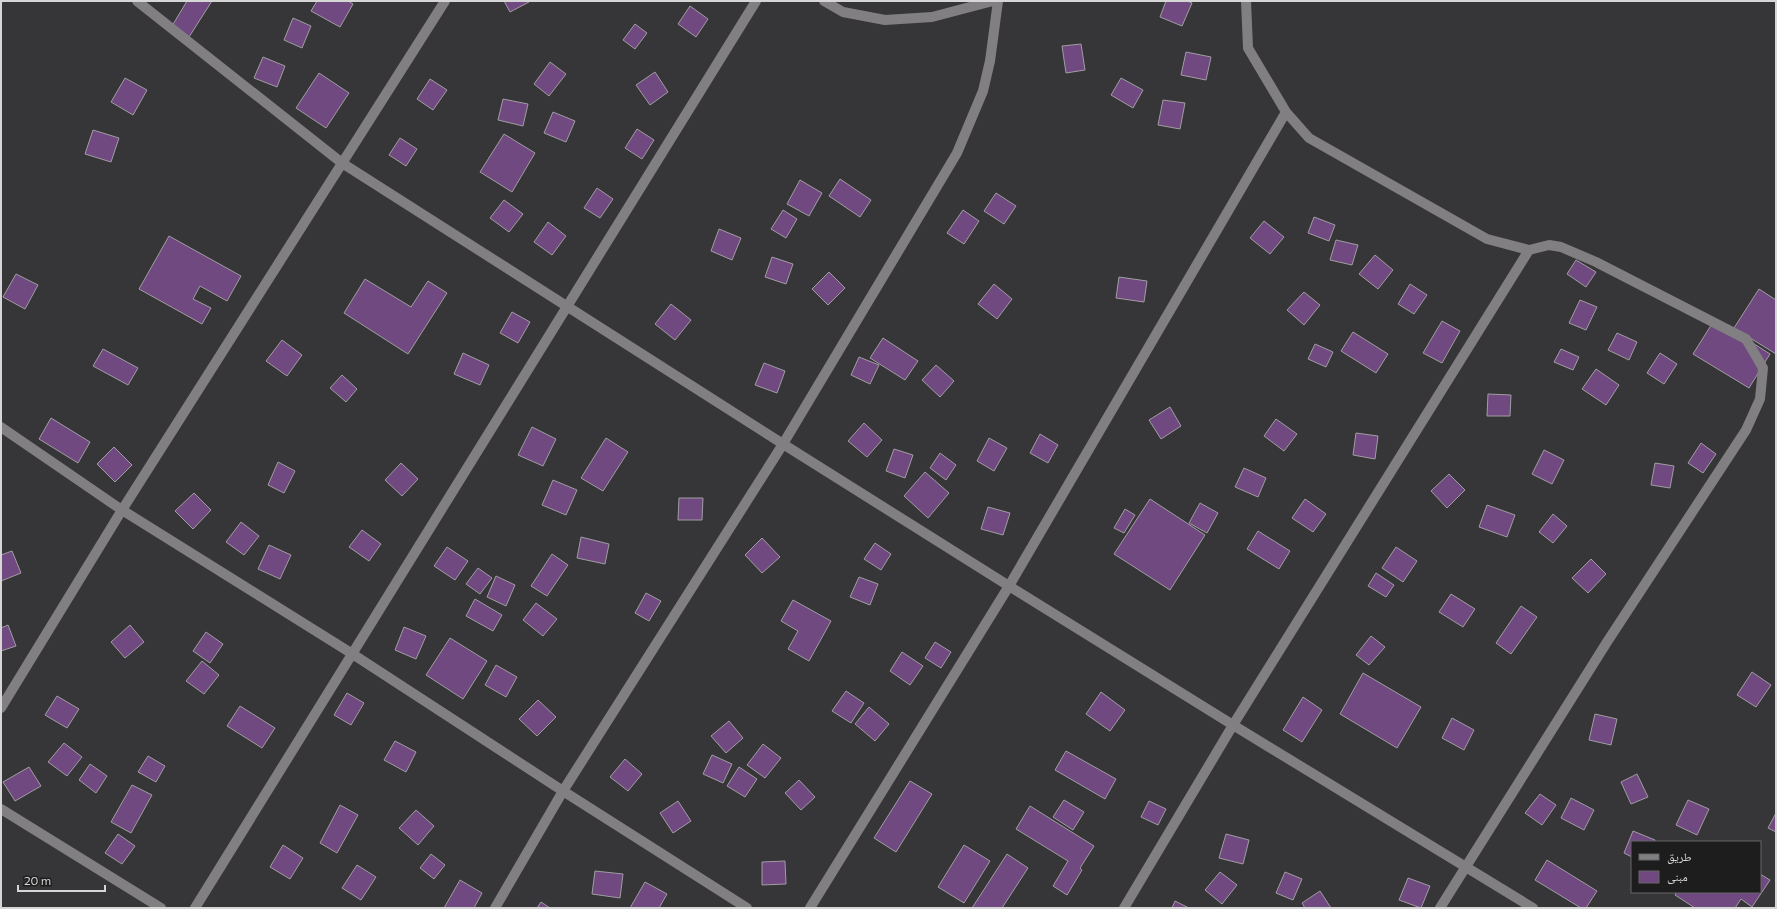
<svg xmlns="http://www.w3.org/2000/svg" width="1777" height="909" viewBox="0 0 1777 909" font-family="Commissioner,'Noto Naskh Arabic',sans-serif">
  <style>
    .building { fill: #704981; stroke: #a09ea1 }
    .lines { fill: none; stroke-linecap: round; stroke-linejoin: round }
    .minor { stroke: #817f82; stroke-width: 10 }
  </style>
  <rect width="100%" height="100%" fill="#363537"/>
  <path class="building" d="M187 1H212L189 37 172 26Z
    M317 1H348L353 4 340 27 311 11Z
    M504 1H529V2L510 12Z
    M1166 1H1187L1192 3 1182 26 1160 17Z
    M690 6 708 19 696 37 678 24Z
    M293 18 311 26 302 48 284 40Z
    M635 24 647 33 635 49 623 40Z
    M1081 44 1085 70 1066 73 1062 46Z
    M1186 52 1211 57 1206 80 1181 75Z
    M263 57 285 66 277 87 254 78Z
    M550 62 566 74 549 96 534 84Z
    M655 72 668 92 650 105 636 85Z
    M319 73 349 93 326 128 296 108Z
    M125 78 147 90 133 115 111 102Z
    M1121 78 1143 90 1133 108 1111 95Z
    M430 79 447 90 433 110 417 99Z
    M503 99 528 104 523 126 498 120Z
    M1163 100 1185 103 1180 129 1158 125Z
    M553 112 575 121 566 142 544 133Z
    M637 129 654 140 642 159 625 148Z
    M93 130 119 138 111 162 85 154Z
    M504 134 535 153 512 192 480 172Z
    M400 138 417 149 406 166 389 155Z
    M840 179 871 200 860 217 829 196Z
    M800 180 822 193 809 216 787 204Z
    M597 188 613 199 600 218 584 208Z
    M996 193 1016 206 1004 224 984 211Z
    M504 200 523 214 509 232 490 218Z
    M783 210 797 219 786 238 771 229Z
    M963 210 979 221 964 244 947 233Z
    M1314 217 1335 225 1329 241 1308 233Z
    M1264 221 1284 237 1270 254 1250 238Z
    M548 222 566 236 552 255 534 242Z
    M719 229 741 238 732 260 711 251Z
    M169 236 241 276 227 301 200 286 193 299 211 308 202 324 139 289Z
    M1336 240 1358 245 1352 265 1330 260Z
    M1375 255 1393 270 1378 289 1359 274Z
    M772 257 793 264 786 284 765 277Z
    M1576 260 1596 272 1586 287 1567 274Z
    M829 272 845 288 828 305 812 289Z
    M16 274 38 285 25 309 3 297Z
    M1119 277 1147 281 1144 302 1116 298Z
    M365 279 411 307 428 281 447 293 408 354 344 313Z
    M994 284 1012 299 997 319 978 304Z
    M1410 284 1427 295 1414 314 1398 304Z
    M1759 289 1776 300V354L1734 328Z
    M1304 292 1320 305 1304 325 1287 310Z
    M1580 300 1597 307 1586 330 1569 323Z
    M671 304 691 320 675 340 655 324Z
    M512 312 530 322 518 343 500 333Z
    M1715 319 1770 354 1749 388 1693 354Z
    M1442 321 1460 331 1442 363 1423 353Z
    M1353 332 1388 354 1376 373 1341 351Z
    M1617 333 1637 342 1629 360 1608 350Z
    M883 338 918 361 905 380 870 358Z
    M282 340 302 355 287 376 266 361Z
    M1315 344 1333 352 1326 367 1308 359Z
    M103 349 138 368 128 385 93 366Z
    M1561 349 1579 357 1573 370 1554 362Z
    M463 353 489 365 480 385 454 374Z
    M1660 353 1677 364 1664 384 1647 373Z
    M859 357 879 365 870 384 851 375Z
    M764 363 785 371 777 393 755 385Z
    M936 365 954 381 940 397 922 380Z
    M1596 369 1619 385 1606 405 1582 389Z
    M342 375 357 389 346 402 330 388Z
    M1488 394 1511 395 1510 416H1487Z
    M1170 407 1181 426 1161 439 1149 420Z
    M51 418 90 442 78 463 39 439Z
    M1276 419 1297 434 1284 451 1264 436Z
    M864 423 882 440 867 457 848 441Z
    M532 427 556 439 543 466 518 455Z
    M1356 433 1378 436 1375 459 1353 455Z
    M1040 434 1058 445 1048 463 1030 453Z
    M606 438 628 452 603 491 581 478Z
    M989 438 1007 448 994 471 977 461Z
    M1701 443 1716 454 1703 473 1688 463Z
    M114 447 132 465 115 482 97 464Z
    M894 449 913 455 905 478 886 471Z
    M1544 450 1564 460 1552 484 1532 474Z
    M940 453 956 465 946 480 930 468Z
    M278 462 295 471 284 493 268 485Z
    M401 463 418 479 402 496 385 480Z
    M1655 463 1674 466 1670 488 1651 485Z
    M1244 468 1266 478 1258 497 1235 487Z
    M925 472 949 493 928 518 904 496Z
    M1449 474 1465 490 1447 508 1431 491Z
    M553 480 577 490 566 515 542 505Z
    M194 493 211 510 193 529 175 511Z
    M679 498H703L702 520H678Z
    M1150 499 1205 535 1170 590 1114 554Z
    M1305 499 1326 514 1313 532 1292 518Z
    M1200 503 1218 513 1207 533 1189 523Z
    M1487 505 1515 515 1507 537 1479 527Z
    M988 507 1010 513 1003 535 981 529Z
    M1125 509 1135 515 1124 533 1114 528Z
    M1553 514 1567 526 1553 543 1539 532Z
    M241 522 259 536 244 555 226 542Z
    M362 530 381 544 369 561 349 547Z
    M1258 531 1290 551 1279 569 1247 549Z
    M581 537 609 544 605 564 577 558Z
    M762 538 780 557 762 573 745 555Z
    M875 543 891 554 881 570 864 559Z
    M269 545 291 555 280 579 258 569Z
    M447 547 468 561 455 580 434 566Z
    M1396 547 1417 561 1403 582 1382 568Z
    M12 551 21 573 1 581V555Z
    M552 554 568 565 547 596 531 586Z
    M1591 559 1606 574 1588 593 1572 578Z
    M478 568 492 578 480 594 466 584Z
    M1376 573 1394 585 1386 597 1368 586Z
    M496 576 515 585 506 606 487 597Z
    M859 577 878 584 870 605 850 597Z
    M646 593 661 601 649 621 635 613Z
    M1451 594 1475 609 1463 627 1439 612Z
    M475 599 502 615 493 631 466 616Z
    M793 600 831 621 809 661 788 649 798 631 781 621Z
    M536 603 557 619 543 636 523 620Z
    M1521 606 1537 617 1511 654 1496 643Z
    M8 625 16 646 1 651V628Z
    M130 625 144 642 125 658 111 642Z
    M404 627 426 636 416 659 395 650Z
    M206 632 223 644 210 663 193 651Z
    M1371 636 1385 647 1369 665 1356 655Z
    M450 638 487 661 463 699 426 675Z
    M935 642 951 652 941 668 925 658Z
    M902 652 923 666 910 685 890 671Z
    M202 661 219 675 204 694 186 681Z
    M496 665 517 677 506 697 485 685Z
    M1752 672 1771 685 1756 707 1737 695Z
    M1363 673 1421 707 1397 748 1340 714Z
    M846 691 864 703 851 723 832 711Z
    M1101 692 1125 710 1110 731 1086 714Z
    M347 693 364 703 351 725 334 715Z
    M57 696 79 709 67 728 45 715Z
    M1303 697 1322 710 1302 742 1283 730Z
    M538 700 556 717 537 736 519 719Z
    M240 706 275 728 262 748 227 726Z
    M869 707 889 724 875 741 855 724Z
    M1595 714 1617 719 1611 745 1589 740Z
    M1452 718 1474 730 1464 750 1442 738Z
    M729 721 743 738 726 753 711 736Z
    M395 741 416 752 406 772 384 760Z
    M64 743 82 757 67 776 48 762Z
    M763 744 781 758 765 778 747 765Z
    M1066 751 1116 779 1105 799 1055 770Z
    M712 755 732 764 723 783 703 774Z
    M148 756 165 766 156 782 138 772Z
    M625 759 642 774 628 791 610 777Z
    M90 764 107 776 96 793 79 780Z
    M29 767 41 786 15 801 3 782Z
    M739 767 757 779 745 797 727 786Z
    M1637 774 1648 797 1631 804 1621 782Z
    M799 780 815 797 801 810 785 793Z
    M910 781 932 794 896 852 874 838Z
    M132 785 152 795 131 833 111 822Z
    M1540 794 1556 805 1542 825 1525 813Z
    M1571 798 1594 810 1584 830 1561 818Z
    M1064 800 1084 812 1073 830 1053 817Z
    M1688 800 1709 809 1697 835 1676 825Z
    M678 801 691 821 673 833 660 813Z
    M1149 801 1166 809 1158 825 1141 817Z
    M340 805 358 815 337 853 320 843Z
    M1030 806 1094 846 1080 868 1082 870 1067 895 1053 886 1068 861 1016 829Z
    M416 810 434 826 418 845 399 828Z
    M1776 813V832L1768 828Z
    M1633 831 1655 840 1654 842H1632V857L1624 853Z
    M118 834 135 846 122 864 105 853Z
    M1226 834 1249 840 1243 864 1219 858Z
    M283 845 303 858 290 879 270 867Z
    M964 845 990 861 964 903 938 887Z
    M431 854 445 865 434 879 420 868Z
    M1007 854 1028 868 1002 908H972Z
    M1547 860 1597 891 1586 908H1581L1535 880Z
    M785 861 786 884 762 885V862Z
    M357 865 376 877 361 900 342 888Z
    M595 871 623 874 620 898 592 894Z
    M1220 872 1237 885 1222 904 1205 890Z
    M1285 872 1302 879 1293 900 1276 893Z
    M1760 874 1770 880 1752 907 1741 899 1735 908H1695L1675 895 1677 892H1760Z
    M1408 878 1430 886 1421 908 1399 900Z
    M460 880 482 893 474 908H444Z
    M645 882 667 894 659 908H630Z
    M1320 891 1331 908H1305L1302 903Z
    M1175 901 1189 908H1172Z
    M541 902 550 908H537Z"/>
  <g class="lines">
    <path class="minor" d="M137 1 342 163 783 444 1009 586 1233 725 1533 908
      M824 1 843 12 885 20 932 17 993 1
      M1246 1 1248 48 1286 112 1309 138 1487 239 1529 250 1549 245 1561 247 1596 262 1746 339 1763 368 1760 399 1746 430 1607 642 1440 908
      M1 427 122 510 351 653 563 791 747 908
      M1 708 122 510 445 1
      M1 809 161 908
      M195 908 756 1
      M495 908 563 791 783 444 957 153 983 91 990 61 998 1
      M810 908 1009 586 1286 112
      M1124 908 1233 725 1529 250"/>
  </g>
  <rect width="1777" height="909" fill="none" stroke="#d7d6d7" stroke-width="4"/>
  <rect x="1631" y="841" width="130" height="52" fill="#1d1d1e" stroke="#676768"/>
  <rect x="1639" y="854" width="20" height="6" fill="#817f82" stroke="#676768"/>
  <text x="1667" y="861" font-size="12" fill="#d7d6d7">طريق</text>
  <rect x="1639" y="871" width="20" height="12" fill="#704981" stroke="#676768"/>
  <text x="1667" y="881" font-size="12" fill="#d7d6d7">مبنى</text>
  <path d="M18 885v6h87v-6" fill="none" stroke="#d7d6d7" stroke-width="2"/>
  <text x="24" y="885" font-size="12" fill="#d7d6d7" stroke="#1d1d1e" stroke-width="3" paint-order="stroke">20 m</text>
</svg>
